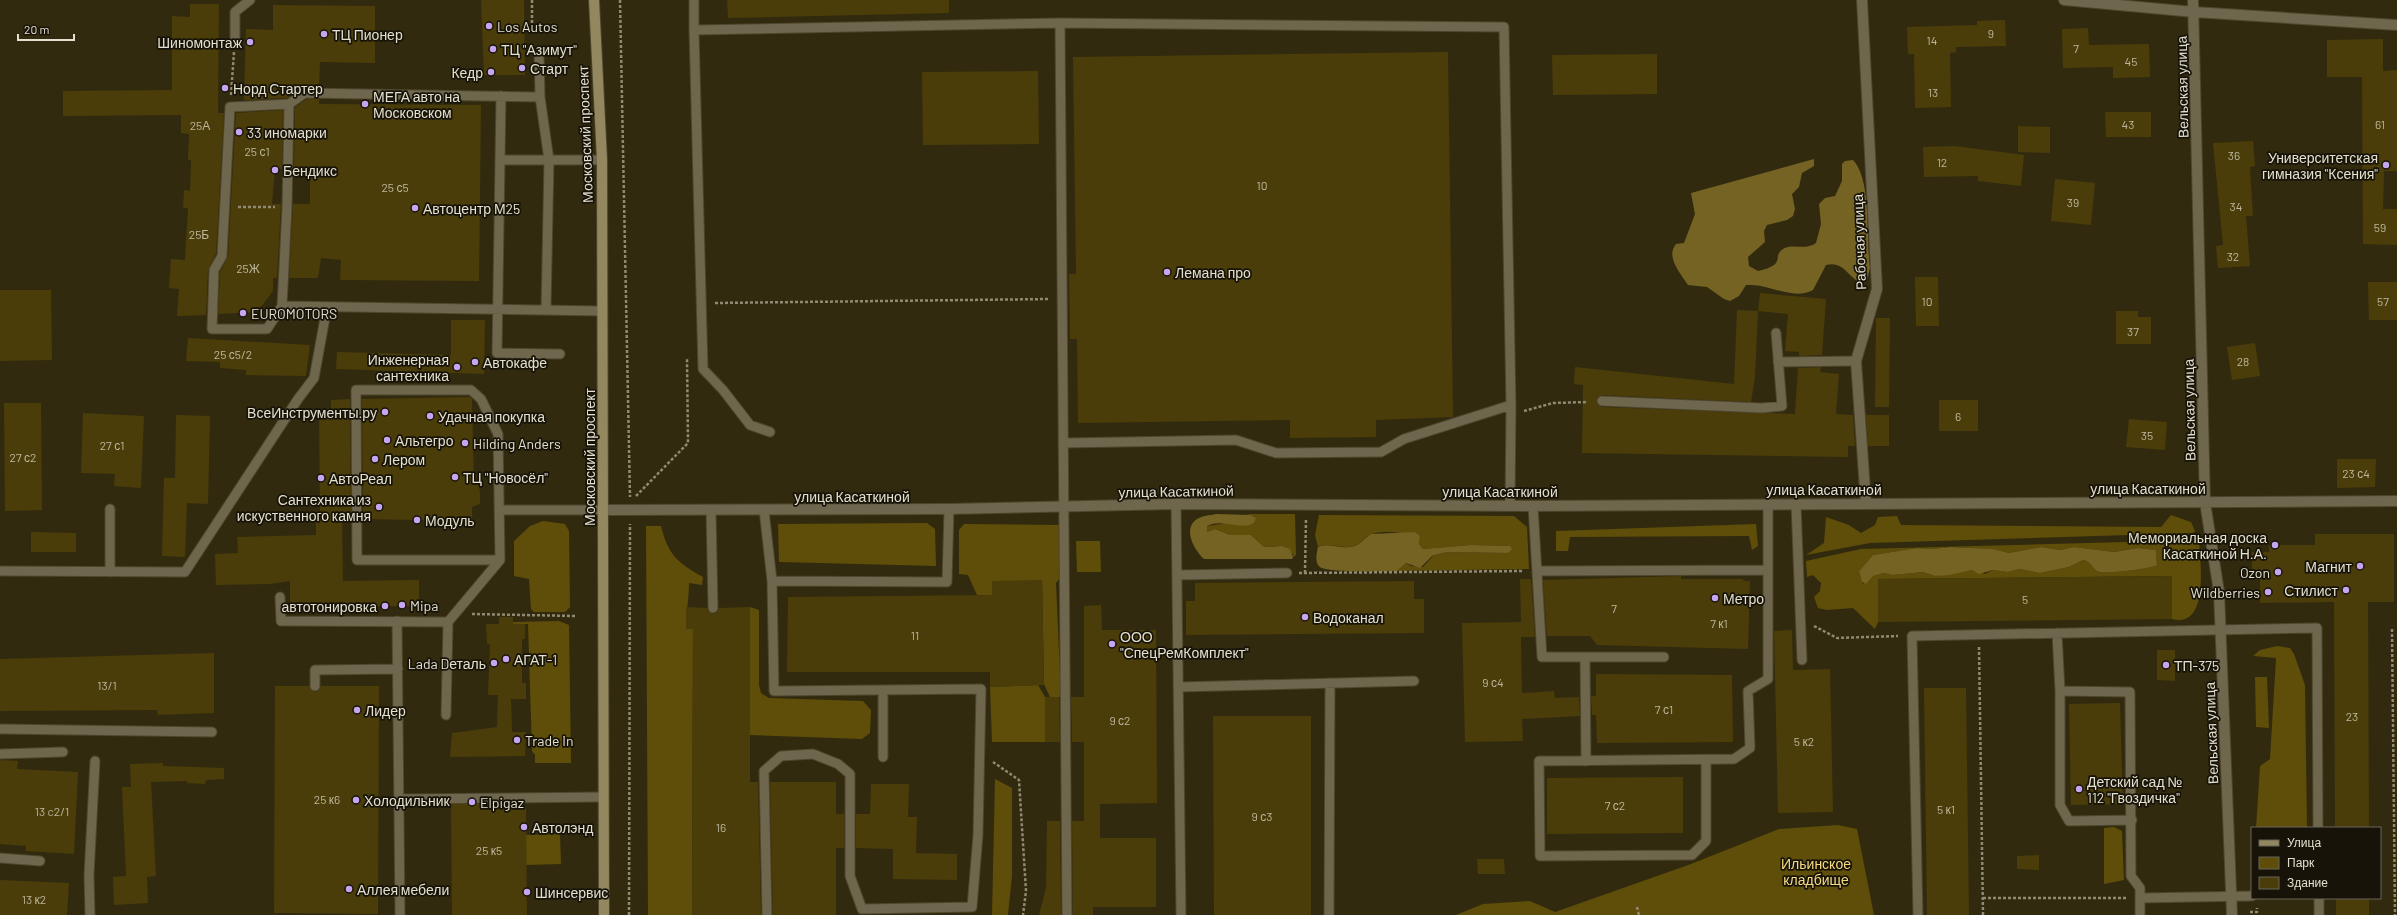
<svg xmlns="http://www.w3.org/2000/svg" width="2397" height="915" viewBox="0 0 2397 915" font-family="Barlow,sans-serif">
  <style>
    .green { fill: #5e4e09; fill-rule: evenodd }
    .forest { fill: #746323 }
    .building { fill: #4a3d0a }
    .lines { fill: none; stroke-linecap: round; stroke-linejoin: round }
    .lane-casing { stroke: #4e472d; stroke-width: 11 }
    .street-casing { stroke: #4e472d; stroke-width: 12 }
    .secondary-casing { stroke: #4e472d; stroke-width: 12 }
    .path { stroke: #8f8a73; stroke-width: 2.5; stroke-dasharray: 3 2; stroke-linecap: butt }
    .lane { stroke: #6e664d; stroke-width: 9 }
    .street { stroke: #6e664d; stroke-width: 10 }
    .secondary { stroke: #93875f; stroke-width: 10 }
    .poi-dot { fill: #c6a6f0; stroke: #171308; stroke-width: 1.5 }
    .labels { text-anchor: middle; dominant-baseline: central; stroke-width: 3.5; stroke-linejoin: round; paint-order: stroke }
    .number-label { font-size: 12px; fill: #beb79e }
    .poi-label { font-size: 14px; fill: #e4e0cf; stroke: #171308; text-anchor: start }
    .street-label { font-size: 14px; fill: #e4e0cf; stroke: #171308 }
    .park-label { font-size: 14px; fill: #f6db80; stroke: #171308 }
  </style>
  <rect width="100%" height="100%" fill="#322a0e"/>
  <path class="green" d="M1246 514H1295L1296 555 1293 557V554L1278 546 1264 547 1251 535H1230L1215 529 1207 532V526L1228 523 1249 525 1250 515Z
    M1319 515 1514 516 1527 527 1529 569 1397 571 1406 563 1411 566 1423 567 1433 556 1447 552 1508 553 1510 546 1471 545 1423 549 1419 544 1420 536C1406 534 1384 528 1370 535 1362 539 1360 546 1349 547 1339 548 1329 542 1318 547L1315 535Z
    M2171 515 2191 522 2195 531 2193 533 1870 543 1806 555 1824 543 1826 517 1849 525 1861 533 1875 525 1878 517 1897 516 1901 525 2161 527Z
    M543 521 565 524 569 531 570 607 565 612H534L531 609 529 579 514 576V541L530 526Z
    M927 523 935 529 936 566 779 562 778 524Z
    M964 524 1059 525 1061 577 1056 583 1061 697H1050L1044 684 1042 580 992 595H977L968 575 959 574V530Z
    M1756 524 1758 546 1752 550 1749 536 1570 537 1568 551H1556V531Z
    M646 526H661C668 555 678 563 703 577L702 585 689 583C689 599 686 613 686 629H693L692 915H648Z
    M2199 540C2200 561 2210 629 2172 619V576L1878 579V622L1875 629 1853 608 1827 610 1818 608 1814 597 1820 591 1821 583 1813 575 1807 577 1806 561 1861 549ZM1951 547 1989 549 2009 553 2041 547 2060 550 2074 547 2114 552 2138 548 2156 550 2157 565C2150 569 2107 574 2099 572 2091 569 2092 561 2083 560L2069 567 2040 573 2019 569 2008 572 1993 570 1985 574 1972 570 1935 576 1923 572 1893 575 1884 573 1873 576 1863 584 1859 571 1873 555 1917 548 1932 549Z
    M1076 541H1100L1101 572H1077Z
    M750 607 759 610V685L761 693 769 698 863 701 871 710 870 733 862 739 750 735Z
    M559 621 569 625 571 763H535V755L532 751 528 624 513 625V622Z
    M2277 646 2290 648 2294 654 2305 685 2307 828H2256L2260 766 2270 759 2276 658 2253 656 2260 650Z
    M2255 677H2267L2269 728 2256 727Z
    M1038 685 1045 697V742H992L990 687Z
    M995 779 1012 788V876L1008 915H992Z
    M1838 825 1857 829 1874 915H1456L1483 904 1530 901 1555 912 1691 864 1779 829Z
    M2114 827 2122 831 2124 880 2104 884V828Z
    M560 834 561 864 526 865V835Z"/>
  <path class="forest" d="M1814 159V166L1802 173 1799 187 1792 194 1795 209 1793 216 1787 220 1767 225 1764 231 1765 242 1748 257 1749 266 1758 271C1788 264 1771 257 1783 249 1792 243 1805 251 1816 243L1821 224 1819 204 1825 198 1835 196 1842 181V164L1845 161 1853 160C1872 179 1866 241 1870 268L1867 280 1857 281C1846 273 1842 261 1826 265L1813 290C1793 301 1770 284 1749 285H1746L1739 296 1730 301 1724 299 1707 287 1688 285C1681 274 1665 257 1676 244L1684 243 1695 214 1691 193Z
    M1217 514 1250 515 1256 518 1254 523C1241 531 1223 518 1207 526V532L1215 529 1230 535H1251L1264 547 1281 546 1290 549 1293 557 1292 559H1204C1194 550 1181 527 1199 518 1205 515 1212 515 1217 514Z
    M1415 532 1420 536 1419 544 1423 549 1471 545 1510 546 1512 549 1508 553 1447 552 1432 556 1420 568 1406 563 1397 571C1383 571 1328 573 1320 567 1314 563 1317 552 1318 547 1329 542 1339 549 1350 547 1360 546 1363 539 1371 534Z
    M1951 547 1992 549 2009 553 2041 547 2060 550 2074 547 2114 552 2138 548 2156 550 2157 565C2151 569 2106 574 2099 572 2091 569 2092 561 2083 560L2069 567 2040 573 2019 569 2008 572 1993 570 1979 574 1972 570 1949 575 1935 576 1923 572 1893 575 1884 573 1873 576 1866 584 1862 582 1859 571 1873 555 1917 548 1932 549Z"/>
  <path class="building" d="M481 0H524L525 75H484Z
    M727 0H949V13L728 18Z
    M190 4H219L218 113H224L216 254 208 270 206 315 177 316 179 289 169 288 171 259 185 260 188 208H183L184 190 190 191 191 160H188L189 134 181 133V115L63 116V91L172 90V16L190 17Z
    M273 5 375 6V63L320 62 319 87 302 88 287 98 244 100 246 29 273 30Z
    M2005 20 2006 46 1956 47V52L1950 53 1951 107 1915 108 1914 54H1908L1907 27 1977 25V21Z
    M2088 28 2089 45 2149 44 2150 77 2113 78V67L2063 68 2062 29Z
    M2383 39V71L2397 70V171H2384L2383 209H2397V245L2363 244 2362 77H2327V40Z
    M1448 52 1453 417 1376 420V437L1290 438V420L1078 423 1077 339H1070L1069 274H1076L1073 57Z
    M1657 54V94L1553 95 1552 55Z
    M1038 71 1039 144 923 145 922 72Z
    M307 99H319V104L481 105 479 281 340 280 341 260 321 258 318 278H289L293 204H310V169H294L295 107Z
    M283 110 282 169H275L272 204H281L277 278H273V291L257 312 218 314 220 272 228 256 236 113Z
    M2105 112H2151V137H2106Z
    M2018 126 2050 127V153L2018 152Z
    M2253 141 2255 166 2250 167 2253 216H2246L2250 266 2218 268 2216 246 2223 245 2213 143Z
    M1955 146 2024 155 2021 186 1978 181V176L1924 177 1923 147Z
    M2055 179 2095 183 2091 225 2051 221Z
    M1915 277H1938L1939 326H1916Z
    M2368 282H2397V320H2369Z
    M0 290H51L52 360 0 361Z
    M1760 293 1826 299 1822 355 1799 356V352L1785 351 1788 314 1758 311Z
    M1737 310 1758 311 1755 377 1751 402 1602 395 1597 398V404L1602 407 1795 414 1798 368 1821 367 1820 372 1839 374 1836 414 1853 415 1855 446H1848V457L1582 453 1583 385 1574 384 1575 367 1734 384Z
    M2116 311H2138V317H2151V344H2116Z
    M1876 318H1890L1889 407H1875Z
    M451 320H485L484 374 336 369 337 352 451 355Z
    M188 338 310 345 306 376 246 375V370L220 368V362L186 361Z
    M2255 343 2260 376 2232 380 2227 347Z
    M470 397 472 399 474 485 479 484 480 494V504L472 507V521L363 519 362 399Z
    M350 399 351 519H342L343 581 419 580V606L290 607V581L270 584 216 585 215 554 238 553 237 537 316 535V511H320L319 412H331V400Z
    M1939 400H1978V431H1939Z
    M4 403H41L42 510 5 511Z
    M83 413 144 416 141 488 114 486 115 474 81 473Z
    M176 415 210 416 208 504 187 503 185 557 162 556 164 478H175Z
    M1866 415H1889V446H1868Z
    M2129 419 2167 422 2165 450 2126 447Z
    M2337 459H2376L2375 487 2337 488Z
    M31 532 76 533V552H31Z
    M2315 534H2394V602H2368L2369 828H2335L2334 602 2260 603V580H2252V552H2269V545H2315Z
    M1681 576V579H1743L1744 581H1750L1748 649 1597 645 1590 636H1547L1543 580Z
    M2172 576V619L1878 622V579Z
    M1520 579H1531L1535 637H1521L1522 693 1554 691 1555 698 1579 697 1580 716 1522 719 1523 741 1465 742 1462 623 1521 622Z
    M1042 580 1044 685 990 687V672H787L788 597 992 595V581Z
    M1414 581V599H1424V633L1186 635V601H1195V583Z
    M1101 605 1102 630H1156L1157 803 1100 804V838H1156V907H1093V915H1073L1072 821H1084V742H1072L1071 697H1084V606Z
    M686 607 707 608 708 611 713 614 716 613 719 608 750 607V782H758L761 915H692L693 629H686Z
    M499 617H513V624H525V639H522V683H526V699H511L512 732H526L525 756 450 757 452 733 497 727 498 695H488L490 644H487L486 624H499Z
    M1792 630 1793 670 1830 669 1833 812 1778 813 1774 631Z
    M2157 650H2175V681L2157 680Z
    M214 653V713L158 715 157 710 0 711V659Z
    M1596 674 1732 675 1733 742 1597 743 1596 715H1592L1591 696H1596Z
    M275 686H309L315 692 318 691 321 686H379L378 914 274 913Z
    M1924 688H1966L1969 915H1927Z
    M1045 697H1059L1060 742H1045Z
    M2120 703 2123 804 2071 805 2069 704Z
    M1213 716H1311V915H1214Z
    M0 760 18 761 17 769 78 772 74 854 26 851V846L0 844Z
    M163 763V766L224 768V779L206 780 205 784 187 783V781L151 782 156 876 147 877 148 903 114 905 113 877 126 876 122 787H131L130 764Z
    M1683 777V833L1547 834V778Z
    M770 782H836V814H844V848H836V915H773Z
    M871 784H909L908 817H917L916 853 957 854V880L893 879V849L856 848V814H870Z
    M451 804H505V807H526L527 915H452Z
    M1047 821H1060L1061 915H1039L1046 888Z
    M2039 855V870L2017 869V856Z
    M1477 859H1504L1505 874H1478Z
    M0 880 69 883 67 915H0Z
    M2336 898H2369V915H2336Z"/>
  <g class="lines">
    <defs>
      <path id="lane" d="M694 0V30L1060 23
        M694 30 703 369 723 390 750 425 770 432
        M235 38V12L250 0
        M539 52 540 97 549 160 546 310
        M501 96 497 353 560 354
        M289 104 287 207 282 306 267 329H212L214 270 222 256 230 107Z
        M289 104 305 93 540 97
        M500 160H602
        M282 306 602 311
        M1778 362 1856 361
        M1602 401 1762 408 1782 406 1776 333
        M1063 443 1236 440 1276 453 1381 452 1404 439 1511 405 1510 505
        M1176 504 1181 915
        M1796 504 1802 660
        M1533 506 1542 657H1664
        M500 510H603
        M711 510 713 608
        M764 510 772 581
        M0 571 185 572 298 399 314 378 327 307
        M1538 571 1767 570
        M110 572V509
        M1178 575 1287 573
        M280 597 281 621 448 622
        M397 621 400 915
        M2057 633 2060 691V805L2069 821 2132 820
        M1585 657 1586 761
        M315 686V670L398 669
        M1179 687 1414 681
        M2060 691 2130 692 2131 876 2140 888V915
        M446 715 448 622 500 560 498 434 481 399 471 390H356L357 560H500
        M0 729 212 732
        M0 754 63 752
        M883 757V690
        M1706 760V841L1692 855 1540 856 1539 761 1734 759 1750 748 1748 691 1768 679V503
        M399 799 603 797
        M0 858 40 861
        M2140 898 2252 896
        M2319 898V915
        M90 915 89 875 95 761
        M767 915 764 771 781 756 813 754 838 764 850 774V876L862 909 972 907 978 835 981 689 774 691 772 581 947 582 949 509
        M1067 915 1060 23 1504 27 1511 405
        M1329 915 1330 683
        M1918 915 1912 636 2317 628 2318 828"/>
      <path id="street" d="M1862 0 1877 289 1856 361 1866 504
        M2064 0 2194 12 2397 25
        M2193 0 2205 502 2219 592 2232 915
        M603 510 949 509 1176 504 1533 506 2397 501"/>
      <path id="secondary" d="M594 0 602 160 604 915"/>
    </defs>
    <use href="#lane" class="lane-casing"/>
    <use href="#street" class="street-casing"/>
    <use href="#secondary" class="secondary-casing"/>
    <path class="path" d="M532 0V34
      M620 0 630 497
      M231 95 234 52
      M238 207H275
      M715 303 1050 299
      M1524 411 1553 403 1588 402
      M636 496 688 443 687 358
      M1299 573 1524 571
      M1305 573 1306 518
      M472 614 575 616
      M1814 626 1837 638 1898 636
      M2392 629 2395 915
      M1979 647 1983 915
      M993 762 1019 780 1026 891 1023 915
      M1983 898H2126
      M1637 907 1639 915
      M2250 912H2257V908
      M629 915 630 524"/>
    <use href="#lane" class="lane"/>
    <use href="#street" class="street"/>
    <use href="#secondary" class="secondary"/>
  </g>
  <g class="poi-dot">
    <circle cx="489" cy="26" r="4"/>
    <circle cx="324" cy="34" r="4"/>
    <circle cx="250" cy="42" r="4"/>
    <circle cx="493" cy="49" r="4"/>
    <circle cx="522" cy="68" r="4"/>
    <circle cx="491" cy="72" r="4"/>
    <circle cx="225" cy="88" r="4"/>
    <circle cx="365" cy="104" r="4"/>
    <circle cx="239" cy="132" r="4"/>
    <circle cx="2386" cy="165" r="4"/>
    <circle cx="275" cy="170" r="4"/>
    <circle cx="415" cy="208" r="4"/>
    <circle cx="1167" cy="272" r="4"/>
    <circle cx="243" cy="313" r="4"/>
    <circle cx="475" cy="362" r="4"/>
    <circle cx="457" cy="367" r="4"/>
    <circle cx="385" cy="412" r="4"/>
    <circle cx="430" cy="416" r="4"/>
    <circle cx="387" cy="440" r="4"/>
    <circle cx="465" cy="443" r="4"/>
    <circle cx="375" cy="459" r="4"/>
    <circle cx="455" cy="477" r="4"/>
    <circle cx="321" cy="478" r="4"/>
    <circle cx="379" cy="507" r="4"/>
    <circle cx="417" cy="520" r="4"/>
    <circle cx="2275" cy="545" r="4"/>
    <circle cx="2360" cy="566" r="4"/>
    <circle cx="2278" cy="572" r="4"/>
    <circle cx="2346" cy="590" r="4"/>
    <circle cx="2268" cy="592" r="4"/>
    <circle cx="1715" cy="598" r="4"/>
    <circle cx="402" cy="605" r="4"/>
    <circle cx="385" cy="606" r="4"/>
    <circle cx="1305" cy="617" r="4"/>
    <circle cx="1112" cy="644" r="4"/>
    <circle cx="506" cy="659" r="4"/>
    <circle cx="494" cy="663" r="4"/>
    <circle cx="2166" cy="665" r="4"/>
    <circle cx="357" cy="710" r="4"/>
    <circle cx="517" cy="740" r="4"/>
    <circle cx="2079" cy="789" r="4"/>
    <circle cx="356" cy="800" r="4"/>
    <circle cx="472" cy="802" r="4"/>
    <circle cx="524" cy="827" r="4"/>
    <circle cx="349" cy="889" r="4"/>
    <circle cx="527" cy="892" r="4"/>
  </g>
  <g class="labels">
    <g class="number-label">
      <text x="1991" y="33">9</text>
      <text x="1932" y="40">14</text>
      <text x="2076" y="48">7</text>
      <text x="2131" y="61">45</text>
      <text x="1933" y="92">13</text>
      <text x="2128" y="124">43</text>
      <text x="2380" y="124">61</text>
      <text x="200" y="125">25А</text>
      <text x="257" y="151">25 с1</text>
      <text x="2234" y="155">36</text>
      <text x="1942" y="162">12</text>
      <text x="1262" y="185">10</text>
      <text x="395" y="187">25 с5</text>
      <text x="2073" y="202">39</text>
      <text x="2236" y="206">34</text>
      <text x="2380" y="227">59</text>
      <text x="199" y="234">25Б</text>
      <text x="2233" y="256">32</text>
      <text x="248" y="268">25Ж</text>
      <text x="1927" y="301">10</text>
      <text x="2383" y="301">57</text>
      <text x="2133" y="331">37</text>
      <text x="233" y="354">25 с5/2</text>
      <text x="2243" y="361">28</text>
      <text x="1958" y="416">6</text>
      <text x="2147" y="435">35</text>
      <text x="112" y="445">27 с1</text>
      <text x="23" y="457">27 с2</text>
      <text x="2356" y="473">23 с4</text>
      <text x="2025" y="599">5</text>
      <text x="1614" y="608">7</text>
      <text x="1719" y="623">7 к1</text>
      <text x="915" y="635">11</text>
      <text x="1493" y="682">9 с4</text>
      <text x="107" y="685">13/1</text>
      <text x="1664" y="709">7 с1</text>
      <text x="2352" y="716">23</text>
      <text x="1120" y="720">9 с2</text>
      <text x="1804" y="741">5 к2</text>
      <text x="327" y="799">25 к6</text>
      <text x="1615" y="805">7 с2</text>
      <text x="1946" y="809">5 к1</text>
      <text x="52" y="811">13 c2/1</text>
      <text x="1262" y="816">9 с3</text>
      <text x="721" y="827">16</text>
      <text x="489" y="850">25 к5</text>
      <text x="34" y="899">13 к2</text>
    </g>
    <g class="poi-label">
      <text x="497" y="26">Los Autos</text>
      <text x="332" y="34">ТЦ Пионер</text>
      <text x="242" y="42" text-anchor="end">Шиномонтаж</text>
      <text x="501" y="49">ТЦ "Азимут"</text>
      <text x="530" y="68">Старт</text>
      <text x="483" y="72" text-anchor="end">Кедр</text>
      <text x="233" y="88">Норд Стартер</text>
      <text x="373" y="96">МЕГА авто на<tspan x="373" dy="16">Московском</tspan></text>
      <text x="247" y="132">33 иномарки</text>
      <text x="2378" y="157" text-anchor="end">Университетская<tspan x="2378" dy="16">гимназия "Ксения"</tspan></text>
      <text x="283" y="170">Бендикс</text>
      <text x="423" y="208">Автоцентр М25</text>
      <text x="1175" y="272">Лемана про</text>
      <text x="251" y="313">EUROMOTORS</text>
      <text x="449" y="359" text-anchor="end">Инженерная<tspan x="449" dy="16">сантехника</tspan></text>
      <text x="483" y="362">Автокафе</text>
      <text x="377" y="412" text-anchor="end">ВсеИнструменты.ру</text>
      <text x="438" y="416">Удачная покупка</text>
      <text x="395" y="440">Альтегро</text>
      <text x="473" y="443">Hilding Anders</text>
      <text x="383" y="459">Лером</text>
      <text x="463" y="477">ТЦ "Новосёл"</text>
      <text x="329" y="478">АвтоРеал</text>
      <text x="371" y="499" text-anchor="end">Сантехника из<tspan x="371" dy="16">искуственного камня</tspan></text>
      <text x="425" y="520">Модуль</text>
      <text x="2267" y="537" text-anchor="end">Мемориальная доска<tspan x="2267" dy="16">Касаткиной Н.А.</tspan></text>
      <text x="2352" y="566" text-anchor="end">Магнит</text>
      <text x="2270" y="572" text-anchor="end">Ozon</text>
      <text x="2338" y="590" text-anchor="end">Стилист</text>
      <text x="2260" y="592" text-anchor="end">Wildberries</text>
      <text x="1723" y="598">Метро</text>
      <text x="410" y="605">Mipa</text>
      <text x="377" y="606" text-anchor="end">автотонировка</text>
      <text x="1313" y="617">Водоканал</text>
      <text x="1120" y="636">ООО<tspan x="1120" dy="16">"СпецРемКомплект"</tspan></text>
      <text x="514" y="659">АГАТ-1</text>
      <text x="486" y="663" text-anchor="end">Lada Dеталь</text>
      <text x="2174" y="665">ТП-375</text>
      <text x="365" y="710">Лидер</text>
      <text x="525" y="740">Trade In</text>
      <text x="2087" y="781">Детский сад №<tspan x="2087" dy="16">112 "Гвоздичка"</tspan></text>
      <text x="364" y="800">Холодильник</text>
      <text x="480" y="802">Elpigaz</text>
      <text x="532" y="827">Автолэнд</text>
      <text x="357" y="889">Аллея мебели</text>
      <text x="535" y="892">Шинсервис</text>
    </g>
    <g class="street-label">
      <text transform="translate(2182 87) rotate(-91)">Вельская улица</text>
      <text transform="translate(585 134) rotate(-92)">Московский проспект</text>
      <text transform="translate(1859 242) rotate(-92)">Рабочая улица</text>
      <text transform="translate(2189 410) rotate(-91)">Вельская улица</text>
      <text transform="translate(589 457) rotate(-90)">Московский проспект</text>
      <text x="2148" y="488">улица Касаткиной</text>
      <text x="1824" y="489">улица Касаткиной</text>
      <text transform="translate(1176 491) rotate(-1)">улица Касаткиной</text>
      <text x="1500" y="491">улица Касаткиной</text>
      <text x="852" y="496">улица Касаткиной</text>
      <text transform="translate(2211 733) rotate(-92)">Вельская улица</text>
    </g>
    <g class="park-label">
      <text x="1816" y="863">Ильинское<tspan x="1816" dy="16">кладбище</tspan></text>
    </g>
  </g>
  <rect x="2251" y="827" width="130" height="72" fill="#171308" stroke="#696558"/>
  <rect x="2259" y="840" width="20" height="6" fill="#93875f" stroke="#696558"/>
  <text x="2287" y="847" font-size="12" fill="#e4e0cf">Улица</text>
  <rect x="2259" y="857" width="20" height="12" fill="#5e4e09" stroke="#696558"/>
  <text x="2287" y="867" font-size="12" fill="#e4e0cf">Парк</text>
  <rect x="2259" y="877" width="20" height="12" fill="#4a3d0a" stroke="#696558"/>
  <text x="2287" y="887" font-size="12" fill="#e4e0cf">Здание</text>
  <path d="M18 34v6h56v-6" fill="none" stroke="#e4e0cf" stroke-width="2"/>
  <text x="24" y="34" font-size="12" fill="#e4e0cf" stroke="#171308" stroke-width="3" paint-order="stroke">20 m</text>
</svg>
